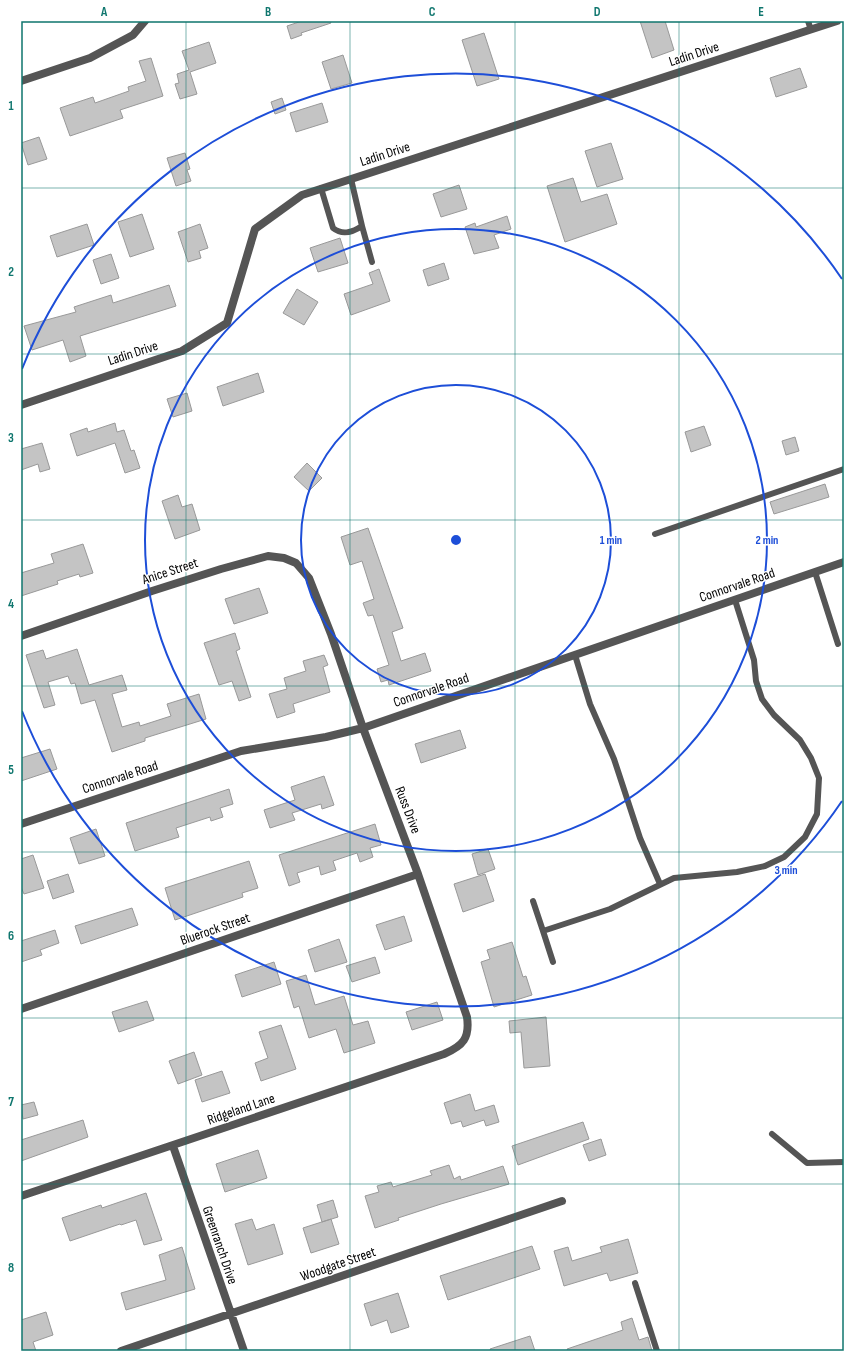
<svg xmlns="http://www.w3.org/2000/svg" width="865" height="1372" viewBox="0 0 865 1372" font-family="'Sofia Sans Condensed',sans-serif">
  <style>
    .building { fill: #c4c4c4; stroke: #999 }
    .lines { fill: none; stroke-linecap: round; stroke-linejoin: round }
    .lane { stroke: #555; stroke-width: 6 }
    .street { stroke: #555; stroke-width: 8 }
    .grid { fill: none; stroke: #0f766e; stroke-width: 1; stroke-opacity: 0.55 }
    .ring { fill: none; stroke: #1d4ed8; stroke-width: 2 }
    .labels { text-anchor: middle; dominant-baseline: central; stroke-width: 3; stroke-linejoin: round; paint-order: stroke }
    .street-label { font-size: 14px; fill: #000; stroke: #fff }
    .centre { fill: #1d4ed8; stroke: #fff; stroke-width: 2 }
    .ring-label { font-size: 12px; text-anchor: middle; font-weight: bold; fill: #1d4ed8; stroke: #fff; stroke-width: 3; stroke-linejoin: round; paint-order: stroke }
    .neatline { fill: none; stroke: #0f766e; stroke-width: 1.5 }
    .grid-label { font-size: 13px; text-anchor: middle; font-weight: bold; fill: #0f766e }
  </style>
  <rect width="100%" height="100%" fill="#fff"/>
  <path class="building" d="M302 21H330L331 23 301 33 302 35 291 39 287 26Z
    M640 21H665L674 50 652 58Z
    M484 33 499 79 477 86 462 40Z
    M209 42 216 63 190 72 197 94 180 99 175 84 179 83 177 74 189 70 182 51Z
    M343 55 352 83 331 89 322 62Z
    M151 58 163 96 120 110 123 118 70 136 60 108 93 97 95 103 129 91 128 87 146 81 139 61Z
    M800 68 807 87 776 97 770 78Z
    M282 98 286 110 275 114 271 102Z
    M322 103 328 122 296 132 290 113Z
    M39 137 47 159 28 165 21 143Z
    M611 143 623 179 597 187 585 151Z
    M185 153 190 169 187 170 191 181 176 186 167 158Z
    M573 178 581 202 607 194 617 224 565 242 547 186Z
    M459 185 467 209 441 217 433 194Z
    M142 214 154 249 130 257 118 222Z
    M507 216 511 229 494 235 499 248 474 254 465 227 475 223 476 227Z
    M87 224 94 245 57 257 50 236Z
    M200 224 208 248 199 251 201 258 188 262 178 232Z
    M340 238 348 263 318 272 310 248Z
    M111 254 119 278 101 284 93 260Z
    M444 263 449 279 428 286 423 270Z
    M379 269 390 301 351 315 344 294 373 284 369 273Z
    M169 285 176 306 80 336 86 356 70 362 63 340 32 350 24 326 76 312 74 307 111 295 113 303Z
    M297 289 318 302 304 325 283 313Z
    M258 373 264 392 223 406 217 387Z
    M187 393 192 411 173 417 167 399Z
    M115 423 117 432 124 430 131 451 134 450 140 468 125 473 115 443 77 456 70 434 87 428 88 432Z
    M704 426 711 445 691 452 685 432Z
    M795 437 799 451 786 455 782 441Z
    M42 443 50 469 40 472 38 464 21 470V449Z
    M307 463 322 478 309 491 294 477Z
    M825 484 829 497 774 514 770 502Z
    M178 495 182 507 192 504 200 530 175 539 162 501Z
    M368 528 403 628 392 632 401 661 425 653 431 671 389 685 388 680 381 682 377 669 389 665 373 615 368 616 363 603 374 599 362 561 350 565 341 537Z
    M83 544 93 573 80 577 79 574 57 581 58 584 21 596V573L54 563 51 554Z
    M259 588 268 613 234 624 225 599Z
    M235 633 240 649 236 651 251 697 239 701 232 681 219 685 204 643Z
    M77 649 89 685 122 675 127 690 112 694 122 727 139 722 140 726 171 716 167 704 199 694 206 719 145 738V741L112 752 95 700 81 704 75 683 71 684 68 676 48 682 55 705 44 708 26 655 43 650 46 659Z
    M324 655 328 665 323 667 330 692 293 704 295 712 277 718 269 694 287 689 284 678 306 671 303 661Z
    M460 730 466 748 421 763 415 744Z
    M50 749 57 769 21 781V758Z
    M324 776 334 805 322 809 321 804 292 813 295 820 270 828 264 810 295 800 291 787Z
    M229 789 233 804 220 808 223 817 211 821 210 817 176 828 179 837 135 851 126 823Z
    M375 824 381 845 370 848 373 857 360 862 357 853 333 861 336 870 321 875 319 866 297 873 300 882 289 886 279 855Z
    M96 829 105 856 79 864 70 838Z
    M488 849 495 869 478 875 472 854Z
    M33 855 44 888 24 894 21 887V859Z
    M249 861 258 888 242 893 243 897 175 920 165 888Z
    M68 874 74 892 53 899 47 881Z
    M485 874 494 901 463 912 454 884Z
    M132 908 138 925 81 944 75 926Z
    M404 916 412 941 385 950 376 925Z
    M55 930 59 943 40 950 42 955 21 962V941Z
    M339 939 347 962 315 972 308 950Z
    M512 942 523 977 526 976 532 995 494 1007 481 962 490 959 487 950Z
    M375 957 380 973 352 982 346 966Z
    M274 962 281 984 242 997 235 975Z
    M306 975 315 1005 344 996 353 1025 368 1021 375 1043 344 1053 336 1029 309 1038 299 1006 294 1008 286 981Z
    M147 1001 154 1020 119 1032 112 1012Z
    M437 1002 443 1020 412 1030 406 1012Z
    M546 1017 550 1066 524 1068 521 1032 510 1033 509 1021Z
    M281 1025 296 1069 261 1081 255 1063 268 1058 259 1032Z
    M194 1052 202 1075 178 1084 169 1061Z
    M222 1071 230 1093 202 1102 195 1080Z
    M470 1094 475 1111 494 1105 499 1122 486 1126 484 1120 463 1127 461 1121 451 1124 444 1103Z
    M34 1102 38 1115 23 1119 21 1105Z
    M83 1120 88 1137 21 1161V1140Z
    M583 1122 589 1139 518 1165 512 1146Z
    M601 1139 606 1155 589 1161 583 1145Z
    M258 1150 267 1178 225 1192 216 1164Z
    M449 1165 454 1179 460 1176 461 1180 503 1166 509 1184 441 1204 398 1218 399 1220 375 1228 365 1196 379 1192 377 1186 391 1182 393 1187 432 1175 430 1171Z
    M146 1193 162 1240 144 1245 136 1220 121 1225 120 1224 70 1241 62 1218 101 1205 102 1208Z
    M333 1200 338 1217 322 1222 317 1205Z
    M252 1219 256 1230 274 1224 283 1254 248 1265 235 1224Z
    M331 1219 339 1244 311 1253 303 1228Z
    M628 1239 638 1273 610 1281 607 1273 564 1286 554 1251 568 1247 572 1261 602 1252 600 1247Z
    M532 1246 540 1269 448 1300 440 1276Z
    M182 1247 195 1289 126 1310 121 1293 166 1280 159 1255Z
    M398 1293 409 1327 391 1333 387 1320 371 1326 364 1304Z
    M46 1312 53 1335 33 1342 36 1351H21V1320Z
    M632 1318 639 1340 648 1337 652 1351H568L567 1349 623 1330 621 1322Z
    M530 1336 535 1351H491L490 1349Z"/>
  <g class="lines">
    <path class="lane" d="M808 21 811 30
      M321 188 333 228C343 236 353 232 362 226L351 179
      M362 226 372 262
      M655 534 844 469
      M815 572 838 644
      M575 655 590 704 614 759 640 838 660 884
      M533 901 543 931
      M553 962 543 931 610 909 674 878 737 872 765 866 784 857 805 837 817 814 819 778 811 758 800 740 774 715 762 699 756 681 754 660 735 600
      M772 1134 807 1163 844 1162
      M635 1283 657 1351"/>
    <path class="street" d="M21 81 90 58 133 35 145 21
      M21 405 182 351 227 323 255 229 302 195 837 21
      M21 636 152 591 221 569 268 556 284 558 296 563 309 578 331 634 363 728 418 874 467 1017C470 1038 463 1046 444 1054L21 1196
      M21 824 241 751 326 737 363 728 844 562
      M21 1009 418 874
      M173 1146 244 1351
      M121 1351 562 1201"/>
  </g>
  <path class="grid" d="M186 21V1351M350 21V1351M515 21V1351M679 21V1351M21 188H844M21 354H844M21 520H844M21 686H844M21 852H844M21 1018H844M21 1184H844"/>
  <g class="ring">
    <circle cx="456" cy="540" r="155"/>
    <circle cx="456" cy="540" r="311"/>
    <path d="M842 801A466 466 0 0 1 22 711M22 369A466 466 0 0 1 842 279"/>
  </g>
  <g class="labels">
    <g class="street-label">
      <text transform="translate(694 54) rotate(-18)">Ladin Drive</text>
      <text transform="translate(385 154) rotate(-18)">Ladin Drive</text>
      <text transform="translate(133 353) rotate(-18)">Ladin Drive</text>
      <text transform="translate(170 571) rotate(-18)">Anice Street</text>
      <text transform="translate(737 585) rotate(-19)">Connorvale Road</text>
      <text transform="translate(431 690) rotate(-19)">Connorvale Road</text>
      <text transform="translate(120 777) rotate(-18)">Connorvale Road</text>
      <text transform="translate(408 810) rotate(69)">Russ Drive</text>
      <text transform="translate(215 929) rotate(-19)">Bluerock Street</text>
      <text transform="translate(241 1109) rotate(-19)">Ridgeland Lane</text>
      <text transform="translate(220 1245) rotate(71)">Greenranch Drive</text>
      <text transform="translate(338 1264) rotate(-19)">Woodgate Street</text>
    </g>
  </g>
  <circle cx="456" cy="540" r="6" class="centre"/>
  <g class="ring-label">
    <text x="611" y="544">1 min</text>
    <text x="767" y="544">2 min</text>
    <text x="786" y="874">3 min</text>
  </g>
  <rect width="865" height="1372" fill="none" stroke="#ffffff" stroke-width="44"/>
  <rect x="22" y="22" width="821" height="1328" class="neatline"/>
  <g class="grid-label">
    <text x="104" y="16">A</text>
    <text x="268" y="16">B</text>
    <text x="432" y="16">C</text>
    <text x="597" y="16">D</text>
    <text x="761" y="16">E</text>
    <text x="11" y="110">1</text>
    <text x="11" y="276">2</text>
    <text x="11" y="442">3</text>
    <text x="11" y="608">4</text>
    <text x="11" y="774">5</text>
    <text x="11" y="940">6</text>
    <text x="11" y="1106">7</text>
    <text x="11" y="1272">8</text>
  </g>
</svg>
